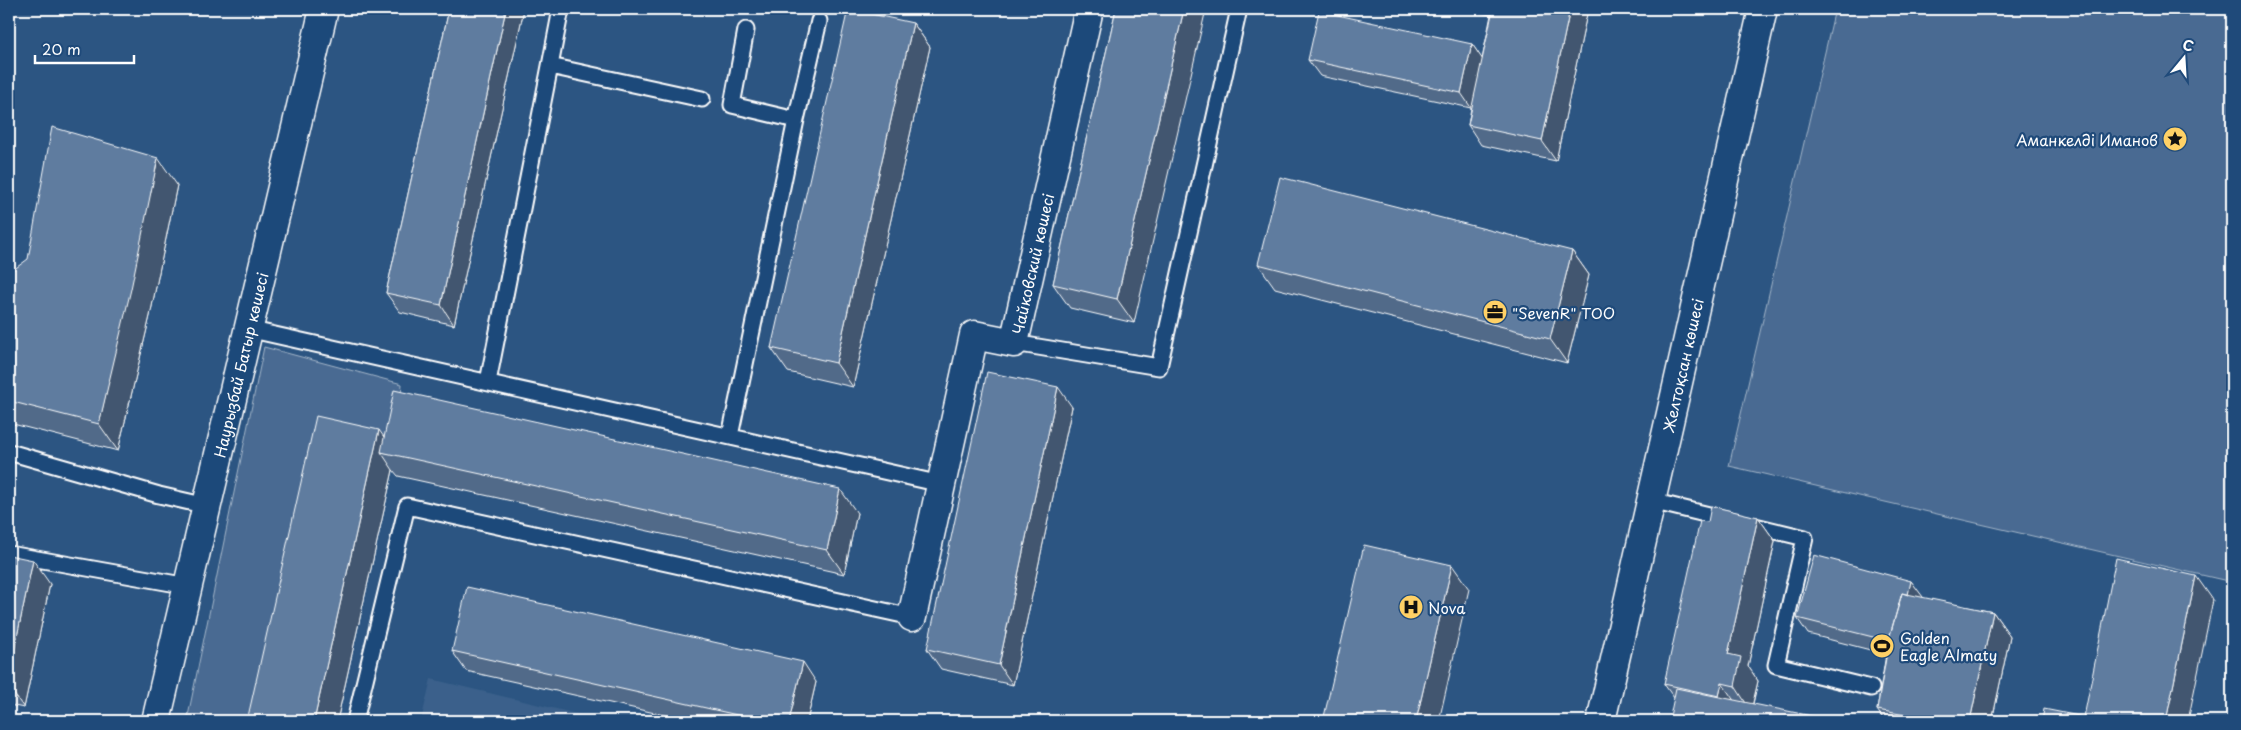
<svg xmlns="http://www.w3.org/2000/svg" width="2241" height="730" viewBox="0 0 2241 730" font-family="'Playpen Sans',sans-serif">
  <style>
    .built { fill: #3b618b }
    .green { fill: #486b92; stroke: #a4b5c8 }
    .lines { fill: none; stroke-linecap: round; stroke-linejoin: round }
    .lane-casing { stroke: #fff; stroke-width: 19 }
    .street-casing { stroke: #fff; stroke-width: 31 }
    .secondary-casing { stroke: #fff; stroke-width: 31 }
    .lane { stroke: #1f4a7a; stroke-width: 15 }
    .street { stroke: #1f4a7a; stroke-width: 28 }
    .secondary { stroke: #1f4a7a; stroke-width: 28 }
    .wall { fill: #516b89; stroke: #fff }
    .shaded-wall { fill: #42576f; stroke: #fff }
    .building { fill: #5e7c9f; stroke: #fff }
    .labels { text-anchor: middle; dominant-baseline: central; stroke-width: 4.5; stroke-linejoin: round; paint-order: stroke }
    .poi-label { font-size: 15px; fill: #fff; stroke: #1f4a7a; text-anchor: start }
    .street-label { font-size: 15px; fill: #fff; stroke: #1f4a7a }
  </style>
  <rect width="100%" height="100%" fill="#2c5582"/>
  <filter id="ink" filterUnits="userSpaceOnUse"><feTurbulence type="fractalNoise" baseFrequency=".02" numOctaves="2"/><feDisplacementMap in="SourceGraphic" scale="10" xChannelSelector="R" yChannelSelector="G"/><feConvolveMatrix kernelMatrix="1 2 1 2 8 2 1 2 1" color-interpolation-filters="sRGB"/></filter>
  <g filter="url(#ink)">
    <path class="built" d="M431 679 606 721H421Z"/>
    <path class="green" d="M1835 9H2232V582L1729 466Z
      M264 347 402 384 396 454 270 721H187Z"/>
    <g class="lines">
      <defs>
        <path id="lane" d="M746 30 732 105 796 120
          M550 66 561 9
          M248 329 941 484
          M1014 343 1159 367 1239 9
          M488 382 550 66 702 99
          M730 436 796 120 819 21
          M9 452 159 495 207 506
          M1651 501 1805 538 1776 665 1871 688
          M9 554 188 586
          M355 721 407 506 912 617"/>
        <g id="street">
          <path id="s1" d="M912 617 974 335 1014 343 1089 9"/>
        </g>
        <g id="secondary">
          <path id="s2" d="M156 721 324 9"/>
          <path id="s3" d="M1601 721 1763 9"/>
        </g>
      </defs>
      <use href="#lane" class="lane-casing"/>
      <use href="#street" class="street-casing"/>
      <use href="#secondary" class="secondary-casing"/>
      <use href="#lane" class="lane"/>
      <use href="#street" class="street"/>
      <use href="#secondary" class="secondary"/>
    </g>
    <path class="wall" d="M449 9H524L454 325 400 312 386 293Z
      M1116 9 1134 323 1070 308 1053 284Z
      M1459 9H1588L1556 161 1481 145 1468 125 1471 108 1320 76 1308 60 1472 44 1482 59 1491 15Z
      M913 23 930 47 853 387 788 372 771 348Z
      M177 185 150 316 118 451 9 423V273Z
      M1572 251 1589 275 1567 363 1275 288 1258 264Z
      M1072 407 1013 685 941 669 927 649Z
      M384 437 857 513 844 574 398 476 393 470 337 721H247Z
      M1758 517 1775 541 1748 666 1758 681 1753 704 1674 698 1664 684 1708 522Z
      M9 555 50 584 24 708 9 705Z
      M1911 581 1922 598 1993 612 2010 636 1992 721H1885L1877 710 1886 654 1808 634 1797 618Z
      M452 651 816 682 807 721H691L466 671Z"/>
    <path class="shaded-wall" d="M506 9H524L454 325 441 305Z
      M1184 9H1206L1134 323 1117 299Z
      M1570 9H1588L1556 161 1542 141Z
      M913 23 930 47 853 387 836 363Z
      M1472 44 1483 60 1472 109 1461 93Z
      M158 158 177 185 150 316 118 451 99 424Z
      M1572 251 1589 275 1567 363 1550 339Z
      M1058 387 1072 407 1013 685 999 665Z
      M379 430 396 454 381 452 393 470 337 721H314Z
      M840 489 857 513 844 574 827 550Z
      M1758 517 1775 541 1748 666 1758 681 1751 711 1735 686 1728 654Z
      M33 560 50 584 24 708 9 687V675Z
      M1452 565 1469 589 1439 721H1416Z
      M2196 576 2213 600 2188 721H2166Z
      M1911 581 1923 597 1907 659 1895 643Z
      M1993 612 2010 636 1992 721H1970Z
      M803 662 816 682 807 721H789Z
      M1722 683 1739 708 1736 720 1719 696Z"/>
    <path class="building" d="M449 9H506L441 305 386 293Z
      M848 9 913 23 836 363 771 348Z
      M1116 9H1184L1117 299 1053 284Z
      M1493 9H1570L1542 141 1468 125Z
      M1319 11 1472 44 1461 93 1308 60Z
      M52 127 158 158 131 289 99 424 9 401V273L28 259Z
      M1280 177 1572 251 1550 339 1258 264Z
      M987 372 1058 387 999 665 927 649Z
      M394 390 840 489 827 550 381 452Z
      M316 416 379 430 314 721H247Z
      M1711 506 1758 517 1728 654 1741 657 1735 686 1722 683 1719 696 1664 684 1700 521 1708 522Z
      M1364 545 1452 565 1416 721H1323Z
      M9 555 33 560 9 675Z
      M1814 555 1911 581 1908 595 1902 593 1890 635 1889 641 1797 618Z
      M2116 558 2196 576 2166 721H2042L2044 709 2084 717Z
      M467 587 803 662 789 721H764L452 651Z
      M1902 593 1993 612 1970 721H1904L1906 715 1877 710 1890 635Z
      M1676 688 1836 721H1669Z"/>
  </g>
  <defs>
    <symbol id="sight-disc" viewBox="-11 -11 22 22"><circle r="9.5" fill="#ffd166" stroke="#1f4a7a"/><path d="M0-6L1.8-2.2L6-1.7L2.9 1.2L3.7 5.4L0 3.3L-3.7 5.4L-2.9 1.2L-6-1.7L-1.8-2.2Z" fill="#111"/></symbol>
    <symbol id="office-disc" viewBox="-11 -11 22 22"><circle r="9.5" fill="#ffd166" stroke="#1f4a7a"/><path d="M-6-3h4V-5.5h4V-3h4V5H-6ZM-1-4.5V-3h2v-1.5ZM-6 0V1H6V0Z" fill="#111"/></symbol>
    <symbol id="hospital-disc" viewBox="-11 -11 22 22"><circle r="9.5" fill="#ffd166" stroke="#1f4a7a"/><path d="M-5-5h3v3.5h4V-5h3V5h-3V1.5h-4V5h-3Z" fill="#111"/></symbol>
    <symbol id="stadium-disc" viewBox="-11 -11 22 22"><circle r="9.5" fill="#ffd166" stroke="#1f4a7a"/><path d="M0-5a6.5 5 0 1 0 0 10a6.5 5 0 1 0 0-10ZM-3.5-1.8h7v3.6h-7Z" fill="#111"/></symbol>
  </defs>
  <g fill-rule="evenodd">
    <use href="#sight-disc" x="2161" y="125" width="28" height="28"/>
    <use href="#office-disc" x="1481" y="298" width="28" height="28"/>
    <use href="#hospital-disc" x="1397" y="593" width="28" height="28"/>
    <use href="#stadium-disc" x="1868" y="632" width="28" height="28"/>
  </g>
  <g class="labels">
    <g class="poi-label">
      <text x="2158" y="139" text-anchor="end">Аманкелді Иманов</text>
      <text x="1512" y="312">"SevenR" ТОО</text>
      <text x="1428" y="607">Nova</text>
      <text x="1900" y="637">Golden<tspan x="1900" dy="17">Eagle Almaty</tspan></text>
    </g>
    <g class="street-label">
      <text stroke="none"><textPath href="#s1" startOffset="411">Чайковский көшесі</textPath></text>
      <text stroke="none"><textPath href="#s2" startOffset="366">Наурызбай Батыр көшесі</textPath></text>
      <text stroke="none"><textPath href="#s3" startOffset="365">Желтоқсан көшесі</textPath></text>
    </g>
  </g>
  <rect width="2241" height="730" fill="none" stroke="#1f4a7a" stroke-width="30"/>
  <rect x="15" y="15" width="2211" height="700" fill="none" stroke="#fff" stroke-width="2" filter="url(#ink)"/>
  <g transform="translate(2184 58) rotate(18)" stroke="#1f4a7a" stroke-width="4" paint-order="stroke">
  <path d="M0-4L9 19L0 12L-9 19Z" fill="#ffffff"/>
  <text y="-8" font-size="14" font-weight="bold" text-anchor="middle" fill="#ffffff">С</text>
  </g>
  <path d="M35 55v8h99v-8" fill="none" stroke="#ffffff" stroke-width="2.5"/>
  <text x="42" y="55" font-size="15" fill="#ffffff" stroke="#1f4a7a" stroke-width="4" paint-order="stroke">20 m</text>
</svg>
